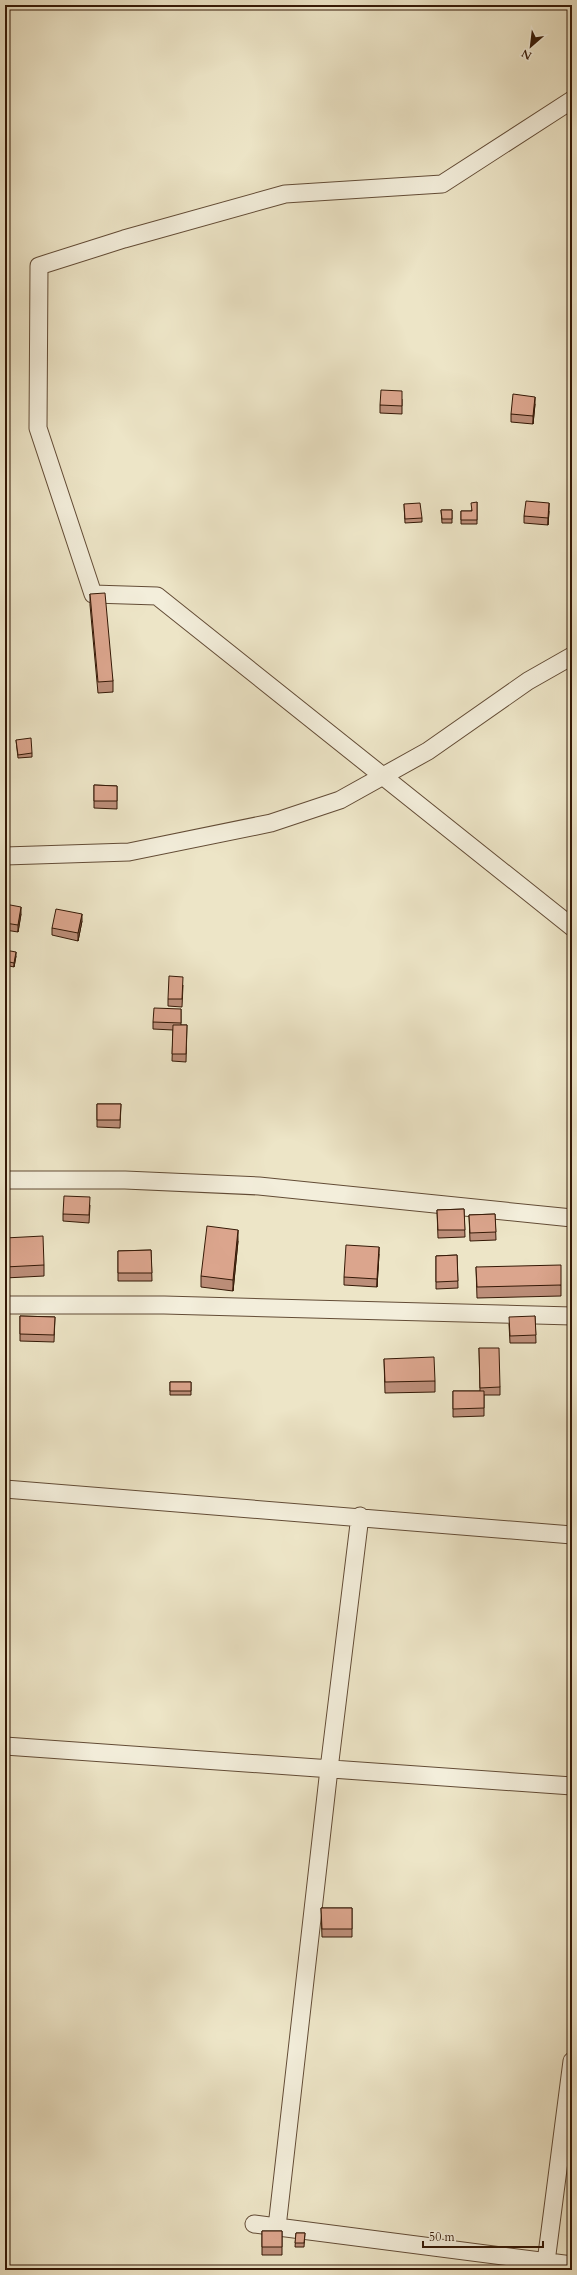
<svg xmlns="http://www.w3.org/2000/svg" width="577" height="2275" viewBox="0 0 577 2275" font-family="Cardo,serif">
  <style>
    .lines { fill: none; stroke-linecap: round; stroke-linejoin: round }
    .minor-casing { stroke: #634c36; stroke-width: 19 }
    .minor { stroke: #f3eedb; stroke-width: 17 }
    .wall { fill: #bc8e79; stroke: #351906 }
    .shaded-wall { fill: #997463; stroke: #351906 }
    .building { fill: #dba58d; stroke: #351906 }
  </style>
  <rect width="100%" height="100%" fill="#ede5c7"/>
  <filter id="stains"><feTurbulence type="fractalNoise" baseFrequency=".005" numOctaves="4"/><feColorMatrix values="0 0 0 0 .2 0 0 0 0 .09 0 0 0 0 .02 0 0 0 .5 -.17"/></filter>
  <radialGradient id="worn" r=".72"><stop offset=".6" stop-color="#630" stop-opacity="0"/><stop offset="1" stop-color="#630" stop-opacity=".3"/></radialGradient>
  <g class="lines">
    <defs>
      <path id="minor" d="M572 100 442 184 285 194 124 239 39 266 38 428 93 594 157 596 572 927
        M5 856 129 852 271 823 340 800 428 751 528 681 572 656
        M5 1180H125L259 1186 572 1218
        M5 1305H164L572 1316
        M5 1489 572 1535
        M5 1746 572 1786
        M254 2224 572 2265
        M277 2227 329 1769 360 1516
        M546 2262 572 2061"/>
    </defs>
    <use href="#minor" class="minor-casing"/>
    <use href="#minor" class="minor"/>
  </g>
  <path class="wall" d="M402 399V414L380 413V405Z
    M535 404 533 424 511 422V414Z
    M477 502V524H461V511H471Z
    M404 504 422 518V522L405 523Z
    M441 510H452V523H442Z
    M549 511 548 525 524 523V516Z
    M90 594 113 681V692L98 693 90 605Z
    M16 740 32 753V757L18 758Z
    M94 785 117 786V809L94 808Z
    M5 904 21 914 18 932 5 930Z
    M82 921 78 941 52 935V928Z
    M5 950 16 956 14 967 5 965Z
    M183 985 182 1007 168 1006V999Z
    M181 1009V1025H187L186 1062 172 1061 173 1030 153 1029V1022Z
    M97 1104H121L120 1128 97 1127Z
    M90 1205 89 1223 63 1221V1214Z
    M464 1209 465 1237 438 1238 437 1210Z
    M495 1214 496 1240 470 1241 469 1215Z
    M5 1238 44 1265V1276L5 1278Z
    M238 1241 233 1291 201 1287V1276Z
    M151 1250 152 1281H118V1251Z
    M379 1254 377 1287 344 1285V1277Z
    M457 1255 458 1288 436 1289V1256Z
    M476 1267 561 1285V1296L477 1298Z
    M20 1316 55 1317 54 1342 20 1341Z
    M535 1316 536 1343H510L509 1324Z
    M479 1348 500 1387V1395H484V1416L453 1417V1391H480Z
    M384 1359 435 1381V1392L385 1393Z
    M170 1382H191V1395H170Z
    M321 1908H352V1937H322Z
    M262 2231H282V2255H262Z
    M296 2233H305L304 2247H295Z"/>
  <path class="shaded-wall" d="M535 397V404L533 424V416Z
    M549 503V511L548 525V518Z
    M21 907V914L18 932V925Z
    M82 914V921L78 941V933Z
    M16 952V956L14 967V963Z
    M238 1230V1241L233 1291V1280Z
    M379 1247V1254L377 1287V1279Z"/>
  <path class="building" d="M381 390 402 391V406L380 405Z
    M513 394 535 397 533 416 511 414Z
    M526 501 549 503 548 518 524 516Z
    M477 502V520H461V511H472L471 503Z
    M420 503 422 518 405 519 404 504Z
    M441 510H452V519H442Z
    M105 593 113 681 98 682 90 594Z
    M31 738 32 753 18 755 16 740Z
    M94 785 117 786V801H94Z
    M5 904 21 907 18 925 5 923Z
    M56 909 82 914 78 933 52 928Z
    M5 950 16 952 14 963 5 961Z
    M169 976 183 977 182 999H168Z
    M154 1008 181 1009V1023L153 1022Z
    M173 1025H187L186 1054H172Z
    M97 1104H121L120 1120H97Z
    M64 1196 90 1197 89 1215 63 1214Z
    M464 1209 465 1230H438L437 1210Z
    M495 1214 496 1232 470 1233 469 1215Z
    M207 1226 238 1230 233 1280 201 1276Z
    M43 1236 44 1265 5 1267V1238Z
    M346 1245 379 1247 377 1279 344 1277Z
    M151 1250 152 1273H118V1251Z
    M457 1255 458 1281 436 1282V1256Z
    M561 1265V1285L477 1287 476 1267Z
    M20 1316 55 1317 54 1335 20 1334Z
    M535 1316 536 1335 510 1336 509 1317Z
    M479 1348H499L500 1387 480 1388Z
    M434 1357 435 1381 385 1382 384 1359Z
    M170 1382H191V1391H170Z
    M453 1391H484V1408L453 1409Z
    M321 1908H352V1929H322Z
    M262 2231H282V2247H262Z
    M296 2233H305L304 2243H295Z"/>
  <rect width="577" height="2275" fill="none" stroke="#ede5c7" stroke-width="20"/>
  <rect x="6" y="6" width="565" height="2263" fill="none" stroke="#351906" stroke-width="2"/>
  <rect x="10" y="10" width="557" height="2255" fill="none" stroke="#351906"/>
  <g transform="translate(531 46) rotate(208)" stroke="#f3eedb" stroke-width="3" paint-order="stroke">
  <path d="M0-3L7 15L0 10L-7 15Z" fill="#351906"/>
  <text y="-6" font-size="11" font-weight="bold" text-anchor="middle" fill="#351906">N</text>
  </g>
  <path d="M423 2241v6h120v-6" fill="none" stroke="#351906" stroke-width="2"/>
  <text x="429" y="2241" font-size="12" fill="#351906" stroke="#f3eedb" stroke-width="3" paint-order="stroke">50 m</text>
  <rect width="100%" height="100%" filter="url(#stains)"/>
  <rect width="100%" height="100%" fill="url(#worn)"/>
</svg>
